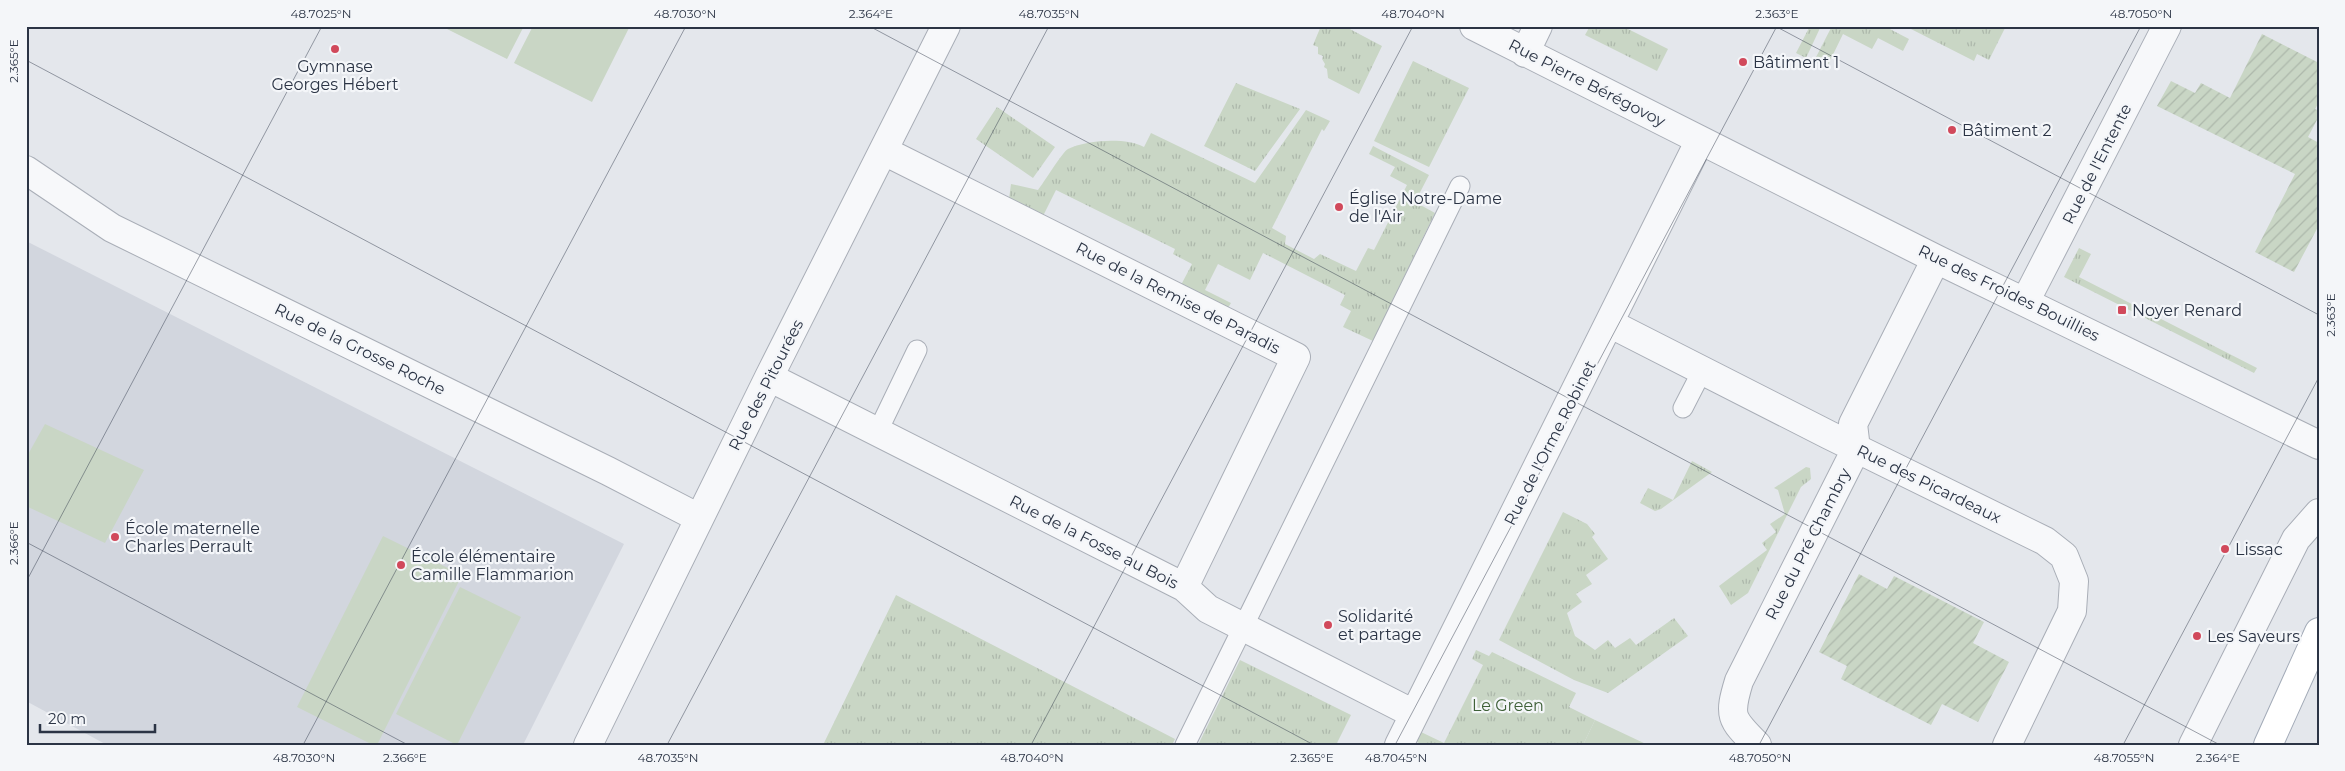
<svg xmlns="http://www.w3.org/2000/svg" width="2345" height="771" viewBox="0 0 2345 771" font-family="Montserrat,sans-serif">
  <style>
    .built { fill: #d2d6de }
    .grass { fill: url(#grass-tufts) }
    .garden { fill: url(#garden-furrows) }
    .pitch { fill: #c9d6c5 }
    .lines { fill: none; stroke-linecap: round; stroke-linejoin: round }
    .lane-casing { stroke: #a9aeb7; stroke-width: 21 }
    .street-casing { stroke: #a9aeb7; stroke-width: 30 }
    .primary-casing { stroke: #a3abb8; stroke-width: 30 }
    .lane { stroke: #f7f8fa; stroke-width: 19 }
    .street { stroke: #f7f8fa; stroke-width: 28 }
    .primary { stroke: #fff; stroke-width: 28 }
    .ticks { fill: none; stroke: #2b3445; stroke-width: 1; stroke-opacity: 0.45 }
    .poi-dot { fill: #d1495b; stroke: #f4f6f9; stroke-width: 2 }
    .labels { text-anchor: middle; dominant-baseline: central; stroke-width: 4.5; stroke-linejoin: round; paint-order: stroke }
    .poi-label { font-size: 16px; fill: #2b3445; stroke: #f4f6f9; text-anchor: start }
    .street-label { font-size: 16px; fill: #2b3445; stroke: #f4f6f9 }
    .park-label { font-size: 16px; fill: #3f6138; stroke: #f4f6f9 }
    .neatline { fill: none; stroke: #2b3445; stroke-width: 2 }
    .ticks-label { font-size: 12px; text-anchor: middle; fill: #2b3445 }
  </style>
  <defs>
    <pattern id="grass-tufts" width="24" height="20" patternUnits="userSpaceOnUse" patternTransform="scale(1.25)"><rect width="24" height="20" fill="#c9d6c5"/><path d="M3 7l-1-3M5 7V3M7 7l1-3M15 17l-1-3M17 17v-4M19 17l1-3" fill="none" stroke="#adb8ab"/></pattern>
    <pattern id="garden-furrows" width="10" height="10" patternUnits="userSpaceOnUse" patternTransform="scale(1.25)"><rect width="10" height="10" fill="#c9d6c5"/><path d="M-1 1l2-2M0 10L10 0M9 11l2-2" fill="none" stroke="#adb8ab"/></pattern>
  </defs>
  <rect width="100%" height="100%" fill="#e4e7ec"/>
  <path class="built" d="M26 241 624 544 523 745H107L26 701Z"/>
  <path class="grass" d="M1321 26H1344L1382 46 1359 94 1328 78 1327 69 1324 67 1325 64 1322 59 1323 56 1318 54V47L1313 45Z
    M1590 26H1622L1668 49 1657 71 1585 35Z
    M1810 26H1821L1806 58 1796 53Z
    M1832 26H1884L1909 39 1903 51 1878 38 1872 49 1843 34 1827 67 1814 61Z
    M1910 26H2006L1989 60 1977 54 1974 61 1909 28Z
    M1413 61 1469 88 1429 167 1374 141Z
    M1236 83 1300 109 1255 171 1204 146Z
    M997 107 1055 147 1033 178 976 139Z
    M1306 110 1330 121 1324 131 1322 129 1272 228 1286 236 1285 244 1314 259 1320 254 1356 271 1368 248 1374 250 1407 185 1390 176 1395 167 1369 154 1373 146 1429 175 1415 202 1435 213 1373 341 1343 327 1351 311 1340 305 1345 295 1263 253 1250 280 1218 264 1205 290 1231 303 1228 308 1181 285 1192 264 1173 254 1175 249 1056 190 1043 216 1009 199 1011 184 1038 190C1043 184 1063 151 1068 149 1086 140 1126 137 1144 147L1151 133 1255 183Z
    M2079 248 2091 254 2079 277 2257 368 2254 373 2064 277Z
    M1692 461 1712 472 1661 509 1655 511 1640 503 1648 488 1673 500Z
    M1806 467 1810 468 1811 479 1801 487 1748 593 1731 605 1719 586 1767 550 1762 543 1776 532 1770 524 1785 514 1778 490 1774 488Z
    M1563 512 1587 524 1595 534 1592 537 1608 559 1586 575 1592 584 1576 594 1582 602 1567 613 1575 636 1595 650 1608 640 1615 648 1630 638 1636 645 1674 618 1688 636 1608 693 1574 680 1499 640Z
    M896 595 1175 739 1172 745H823Z
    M1476 650 1489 656 1492 652 1576 693 1569 707 1595 720 1583 745H1423L1417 742 1421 732 1444 743 1483 665 1472 659Z
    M1240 660 1351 715 1336 745H1198Z"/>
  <path class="garden" d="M2262 34 2319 63V102L2315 109 2319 111V116L2308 137 2319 143V225L2294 272 2255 252 2295 174 2157 106 2171 81 2195 93 2201 83 2230 98Z
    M1859 574 1887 589 1894 576 1984 622 1973 643 2009 662 1978 722 1942 704 1931 725 1841 679 1847 666 1819 652Z"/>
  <path class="pitch" d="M441 26H524L507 59Z
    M533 26H630L592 102 514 63Z
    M45 424 144 470 105 543 26 506V458Z
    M383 536 462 575 377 745H373L297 707Z
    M460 587 521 617 457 745 396 714Z
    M1595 720 1648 745H1583Z"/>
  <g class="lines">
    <defs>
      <path id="lane" d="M1683 408 1702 371
        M878 431 917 350
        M1185 745 1460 186"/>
      <path id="street" d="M1474 26 1936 259 2319 445
        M1525 53 1538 26
        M884 151 1296 357 1184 587
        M26 170 112 228 608 471 699 518
        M2025 302 2167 26
        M1609 323 1829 435 2045 541 2064 556 2074 581 2072 611 2007 745
        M769 377 1184 587 1208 609 1414 714
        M588 745 769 377 946 26
        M1399 745 1700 140
        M1757 745C1731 719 1728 717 1739 681L1856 449 1853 424 1936 259
        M2193 745 2296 539 2319 513"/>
      <path id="primary" d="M2268 745 2319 632"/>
    </defs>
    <use href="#lane" class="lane-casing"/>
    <use href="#street" class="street-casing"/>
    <use href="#primary" class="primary-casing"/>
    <use href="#lane" class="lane"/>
    <use href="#street" class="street"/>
    <use href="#primary" class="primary"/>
  </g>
  <path class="ticks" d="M869 26 2220 745M1775 26 2319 315M26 60 1314 745M26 542 408 745M26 582 322 26M303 745 686 26M667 745 1049 26M1031 745 1413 26M1395 745 1777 26M1759 745 2141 26M2123 745 2319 377"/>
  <g class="poi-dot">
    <circle cx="335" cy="49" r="5"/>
    <circle cx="1743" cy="62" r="5"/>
    <circle cx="1952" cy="130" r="5"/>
    <circle cx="1339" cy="207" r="5"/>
    <rect x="2117" y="305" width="10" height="10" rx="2.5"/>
    <circle cx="115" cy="537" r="5"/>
    <circle cx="2225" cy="549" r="5"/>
    <circle cx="401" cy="565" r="5"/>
    <circle cx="1328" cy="625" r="5"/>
    <circle cx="2197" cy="636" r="5"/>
  </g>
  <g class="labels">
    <g class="poi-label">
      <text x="1753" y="62">Bâtiment 1</text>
      <text x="335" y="66" text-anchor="middle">Gymnase<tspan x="335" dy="18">Georges Hébert</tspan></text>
      <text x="1962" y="130">Bâtiment 2</text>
      <text x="1349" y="198">Église Notre-Dame<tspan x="1349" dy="18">de l'Air</tspan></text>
      <text x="2132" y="310">Noyer Renard</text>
      <text x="125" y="528">École maternelle<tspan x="125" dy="18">Charles Perrault</tspan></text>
      <text x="2235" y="549">Lissac</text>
      <text x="411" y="556">École élémentaire<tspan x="411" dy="18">Camille Flammarion</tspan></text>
      <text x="1338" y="616">Solidarité<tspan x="1338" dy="18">et partage</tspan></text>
      <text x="2207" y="636">Les Saveurs</text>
    </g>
    <g class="street-label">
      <text transform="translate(1587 83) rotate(27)">Rue Pierre Bérégovoy</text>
      <text transform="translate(2097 164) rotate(-63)">Rue de l'Entente</text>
      <text transform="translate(2009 293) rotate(26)">Rue des Froides Bouillies</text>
      <text transform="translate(1178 298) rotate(27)">Rue de la Remise de Paradis</text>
      <text transform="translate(360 349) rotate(26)">Rue de la Grosse Roche</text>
      <text transform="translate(766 385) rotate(-63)">Rue des Pitourées</text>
      <text transform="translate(1550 443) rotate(-63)">Rue de l'Orme Robinet</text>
      <text transform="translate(1929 484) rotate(26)">Rue des Picardeaux</text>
      <text transform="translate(1094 542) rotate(27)">Rue de la Fosse au Bois</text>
      <text transform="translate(1808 544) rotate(-63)">Rue du Pré Chambry</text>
    </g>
    <g class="park-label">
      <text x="1508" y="705">Le Green</text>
    </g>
  </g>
  <rect width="2345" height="771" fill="none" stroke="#f4f6f9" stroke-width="55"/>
  <path d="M40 724v8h115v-8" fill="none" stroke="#2b3445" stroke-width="2.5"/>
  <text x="48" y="724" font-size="15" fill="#2b3445" stroke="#f4f6f9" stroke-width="4" paint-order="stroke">20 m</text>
  <rect x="28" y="28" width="2290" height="716" class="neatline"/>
  <g class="ticks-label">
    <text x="321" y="18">48.7025°N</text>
    <text x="685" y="18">48.7030°N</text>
    <text x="871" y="18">2.364°E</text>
    <text x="1049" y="18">48.7035°N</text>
    <text x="1413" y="18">48.7040°N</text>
    <text x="1777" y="18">2.363°E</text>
    <text x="2141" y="18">48.7050°N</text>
    <text transform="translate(14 61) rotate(-90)" y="4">2.365°E</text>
    <text transform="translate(2331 315) rotate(-90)" y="4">2.363°E</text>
    <text transform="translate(14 543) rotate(-90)" y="4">2.366°E</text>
    <text x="304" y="762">48.7030°N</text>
    <text x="405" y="762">2.366°E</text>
    <text x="668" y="762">48.7035°N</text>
    <text x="1032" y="762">48.7040°N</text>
    <text x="1312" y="762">2.365°E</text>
    <text x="1396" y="762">48.7045°N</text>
    <text x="1760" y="762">48.7050°N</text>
    <text x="2124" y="762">48.7055°N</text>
    <text x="2218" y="762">2.364°E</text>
  </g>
</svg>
